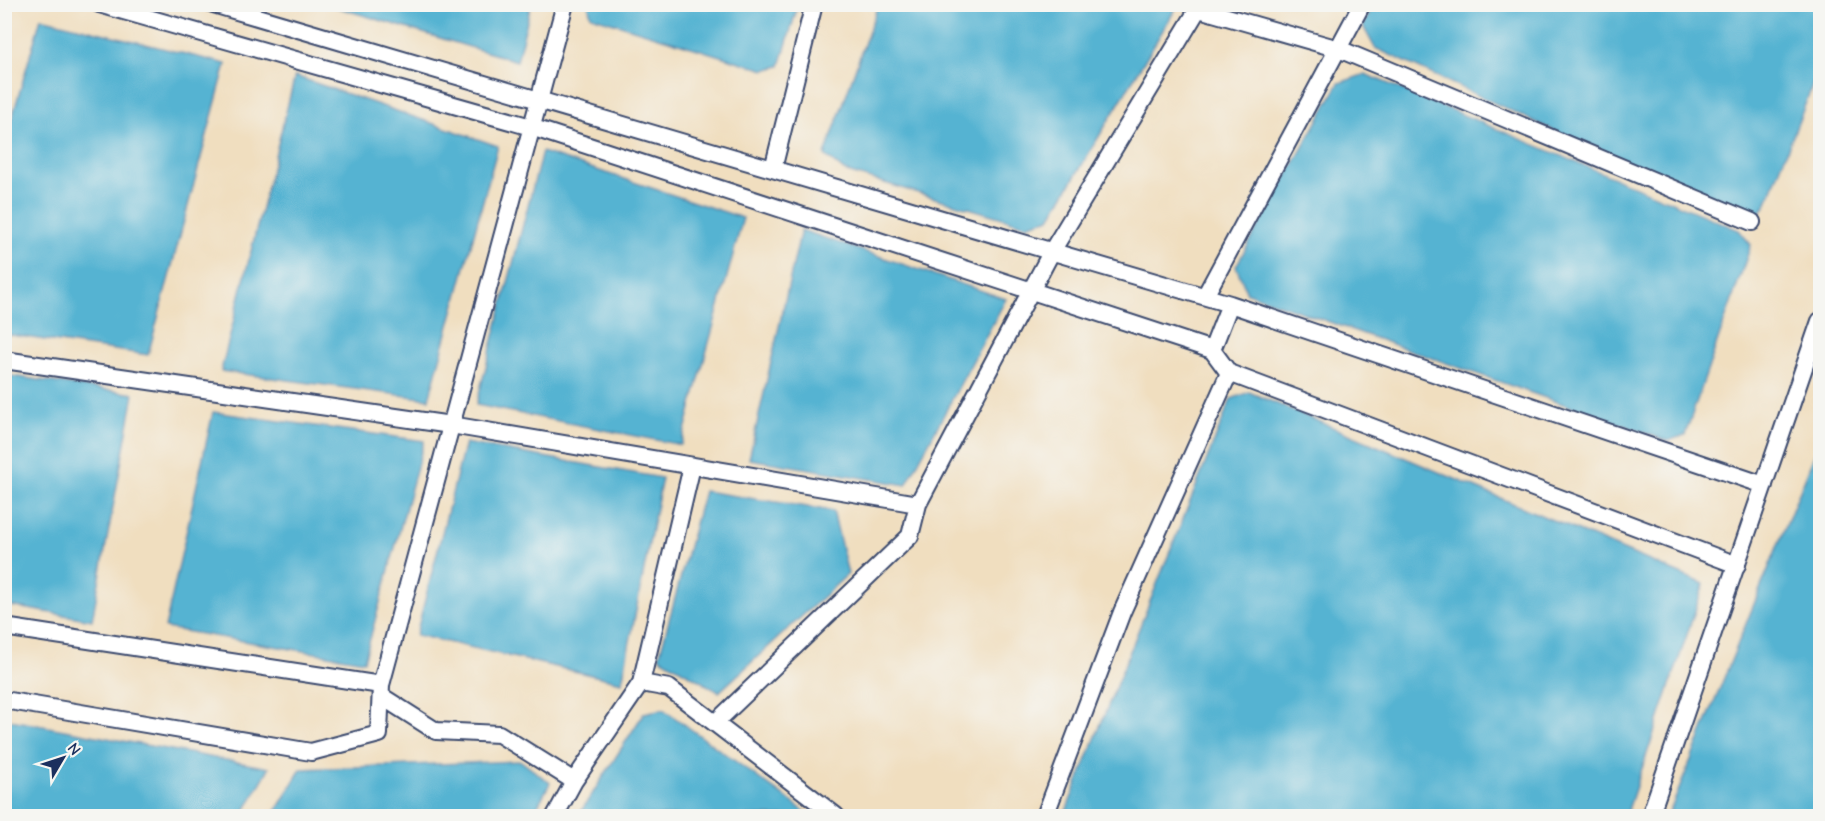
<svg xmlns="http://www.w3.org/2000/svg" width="1825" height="821" viewBox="0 0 1825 821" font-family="'Comic Neue',sans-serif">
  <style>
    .water { fill: #54b3d2; stroke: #387198; stroke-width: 1.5 }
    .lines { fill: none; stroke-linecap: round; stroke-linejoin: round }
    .lane-casing { stroke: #3b496d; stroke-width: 20 }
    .lane { stroke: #fff; stroke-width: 16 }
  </style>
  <rect width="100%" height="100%" fill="#f6f6f2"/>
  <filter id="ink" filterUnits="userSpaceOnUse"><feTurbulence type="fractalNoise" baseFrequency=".0167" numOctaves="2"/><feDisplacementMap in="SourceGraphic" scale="12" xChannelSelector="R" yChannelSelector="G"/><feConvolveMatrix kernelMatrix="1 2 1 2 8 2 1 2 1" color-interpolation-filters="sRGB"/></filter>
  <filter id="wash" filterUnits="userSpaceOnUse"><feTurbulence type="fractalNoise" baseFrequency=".008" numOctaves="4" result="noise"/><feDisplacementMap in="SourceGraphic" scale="24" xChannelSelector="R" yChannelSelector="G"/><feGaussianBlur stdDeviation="1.35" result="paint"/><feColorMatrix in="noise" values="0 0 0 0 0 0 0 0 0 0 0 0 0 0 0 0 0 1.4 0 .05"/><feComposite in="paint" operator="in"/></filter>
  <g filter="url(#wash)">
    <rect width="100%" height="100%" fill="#f0debf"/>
    <path class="water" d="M1374 4 1820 5V66L1766 205 1752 222 1375 48 1363 26Z
      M329 5H531L517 61Z
      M588 5V4L798 5 780 66 765 70 591 16Z
      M878 5V4L1178 5 1050 218 1026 225 844 171 825 155Z
      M41 18 226 64 148 355 5 334V142Z
      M1365 74 1739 230 1751 245 1685 435 1668 441 1247 293 1236 266 1339 83Z
      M295 76 498 146 429 399 221 371Z
      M542 152 743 218 681 445 476 405Z
      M801 230 1006 299 906 485 749 459Z
      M5 375 134 394 92 620 5 605Z
      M1249 392 1704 584 1626 816H1064L1231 399Z
      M213 412 424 441 364 661 165 628Z
      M1820 441V816H1669V814Z
      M465 443 662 478 622 682 416 635Z
      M704 491 833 511 848 574 719 692 659 657Z
      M663 709 811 816H578L644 713Z
      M4 719H5L269 768 242 816H5Z
      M521 761 550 783 532 816H273L301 769Z"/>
  </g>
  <g filter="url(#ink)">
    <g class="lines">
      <defs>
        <path id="lane" d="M99 4 531 127 1212 350 1229 373 1737 565
          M213 4 1230 304 1764 485
          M1199 9 1339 49 1752 222
          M773 169 814 4
          M1205 296 1362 4
          M1212 350 1230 304
          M4 360 451 425 918 504 1052 251 1201 4
          M4 627 381 685 565 4
          M641 683 692 466
          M381 696 436 731 499 734 574 781 555 816
          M4 700 311 752 379 734 381 685
          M715 723 910 536 918 504
          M574 781 641 683 669 688 836 816
          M1045 816 1122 612 1229 373
          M1650 816 1820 321"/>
      </defs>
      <use href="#lane" class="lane-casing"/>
      <use href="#lane" class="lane"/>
    </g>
  </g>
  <rect width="1825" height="821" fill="none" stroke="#f6f6f2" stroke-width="24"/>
  <g transform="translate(63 758) rotate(51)" stroke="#f6f6f2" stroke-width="4.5" paint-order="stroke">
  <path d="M0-4.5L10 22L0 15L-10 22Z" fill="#1b2f5e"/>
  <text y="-9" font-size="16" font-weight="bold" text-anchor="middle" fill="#1b2f5e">N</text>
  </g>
</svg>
